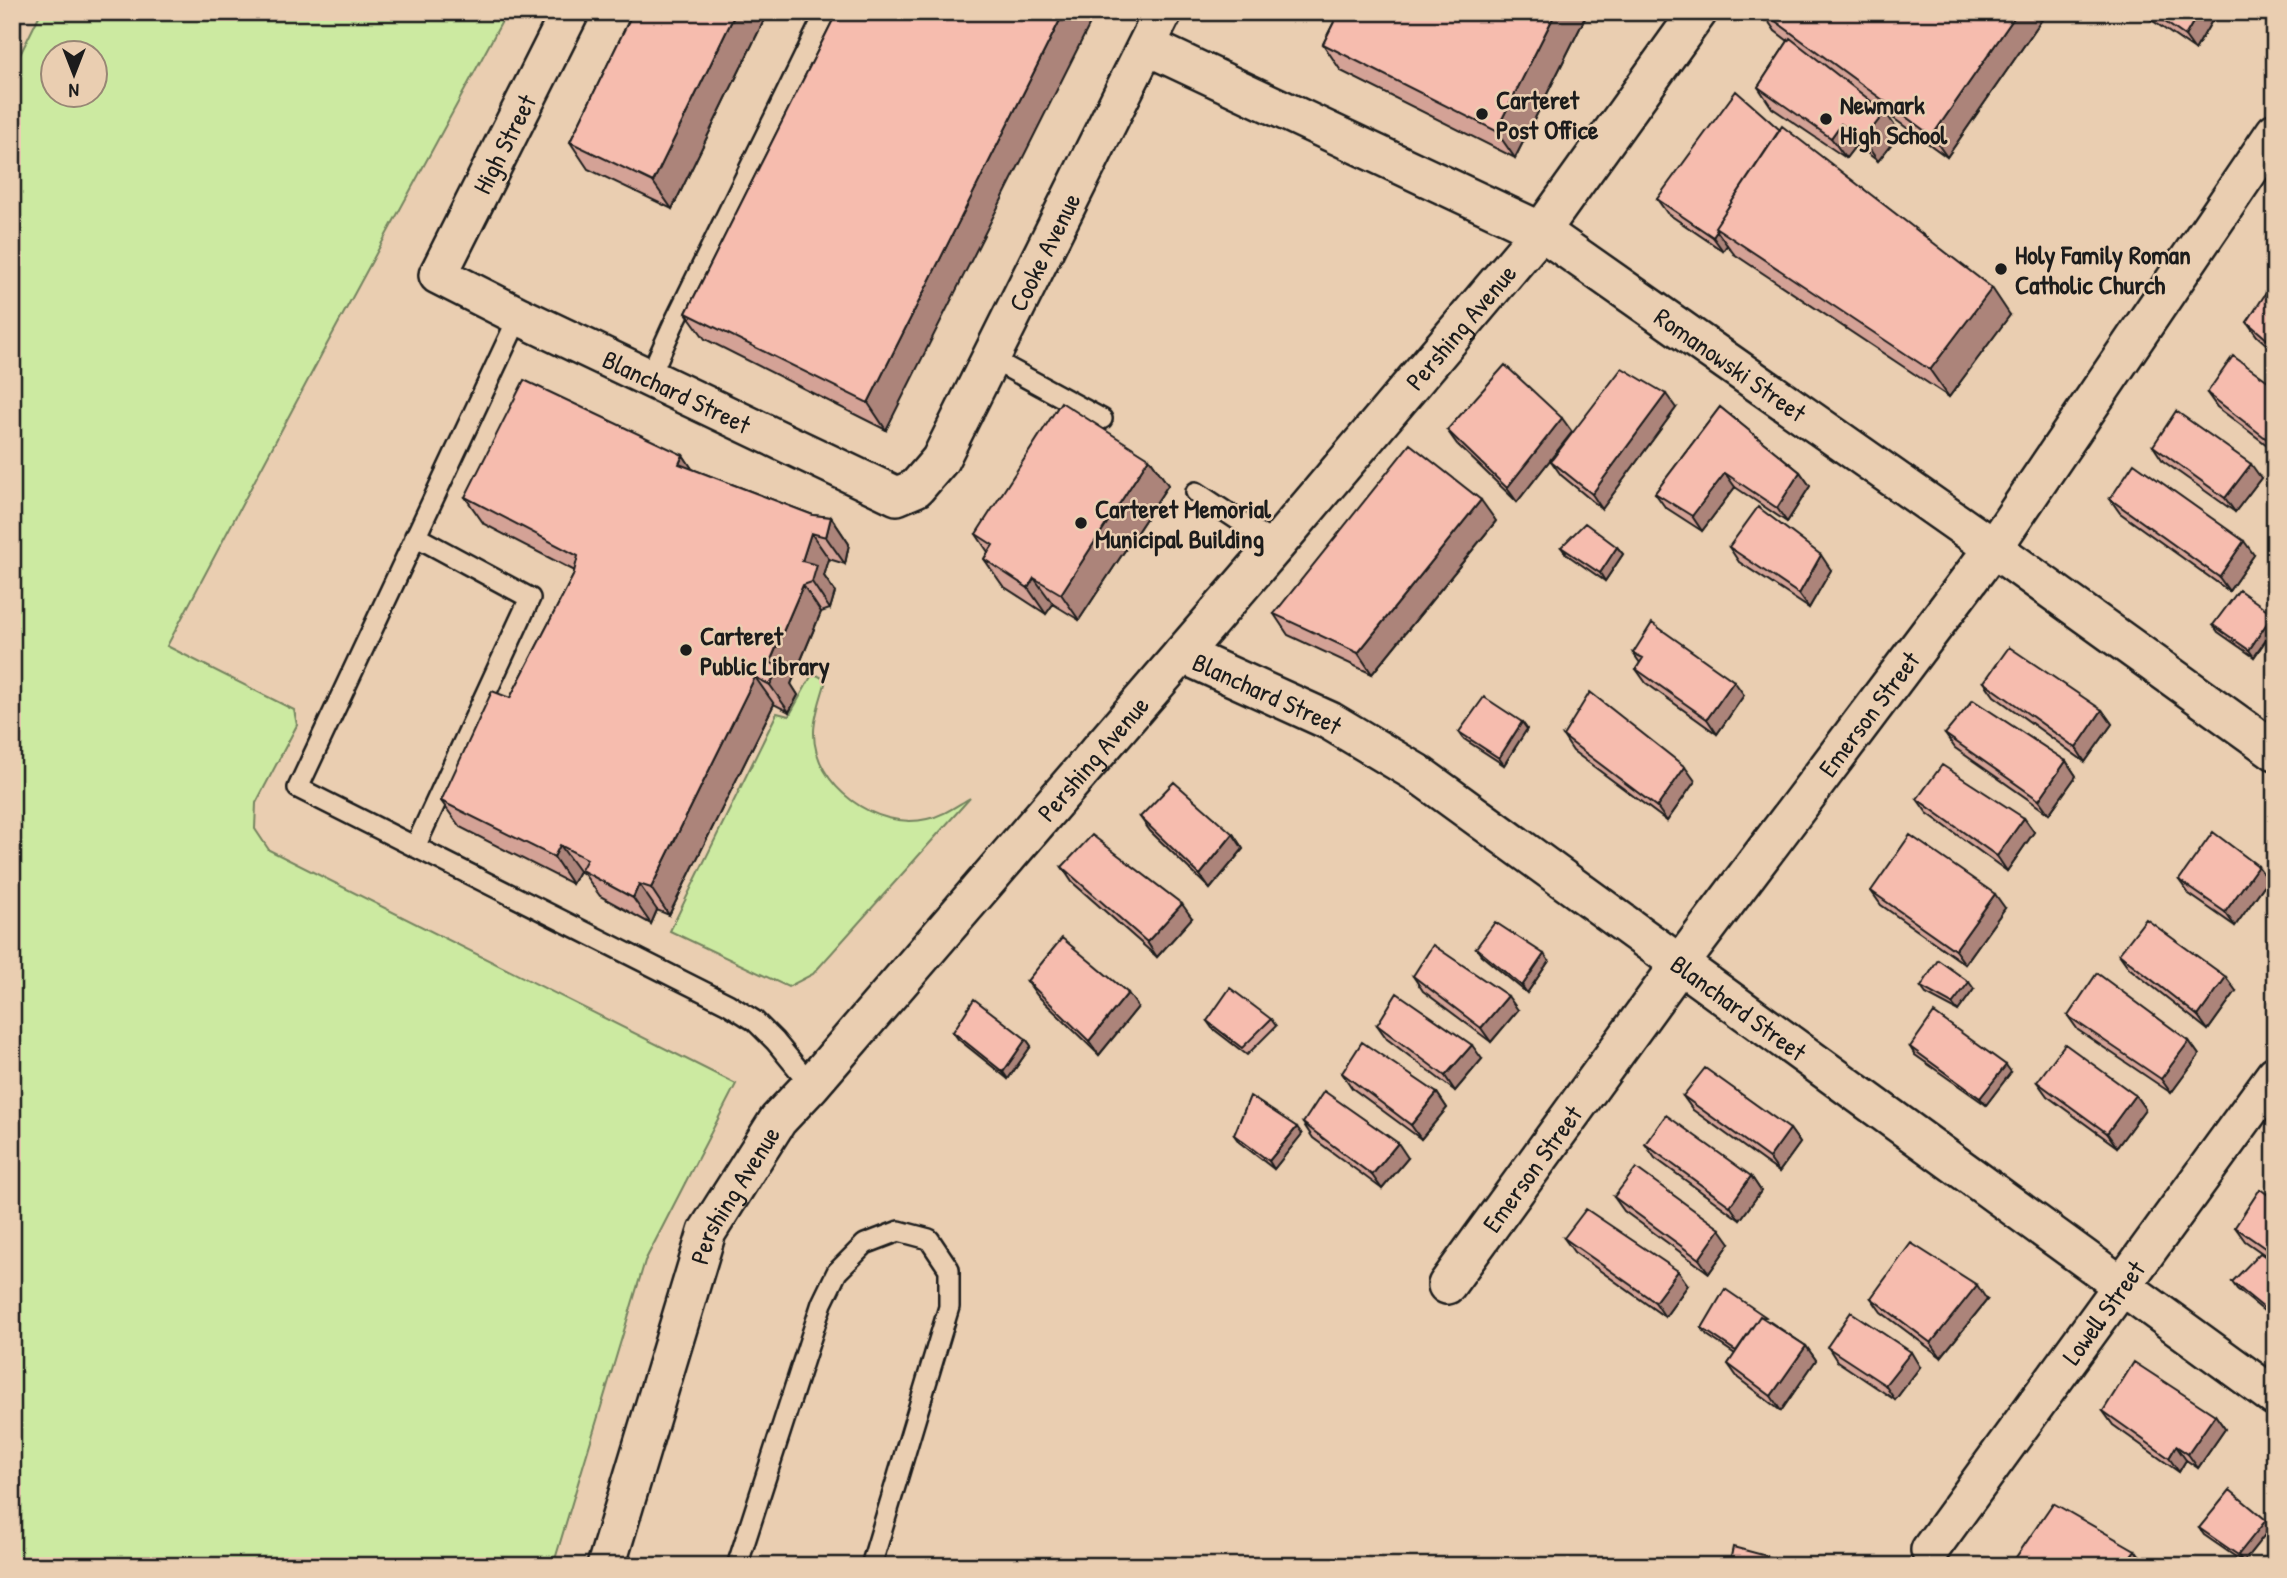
<svg xmlns="http://www.w3.org/2000/svg" width="2287" height="1578" viewBox="0 0 2287 1578" font-family="'Patrick Hand',sans-serif">
  <style>
    .green { fill: #cceaa1; stroke: #74835e; stroke-width: 2; fill-rule: evenodd }
    .lines { fill: none; stroke-linecap: round; stroke-linejoin: round }
    .lane-casing { stroke: #1c1c1c; stroke-width: 24 }
    .street-casing { stroke: #1c1c1c; stroke-width: 42 }
    .lane { stroke: #eaceb1; stroke-width: 19 }
    .street { stroke: #eaceb1; stroke-width: 37 }
    .wall { fill: #d4a296; stroke: #1c1c1c; stroke-width: 2 }
    .shaded-wall { fill: #ac847a; stroke: #1c1c1c; stroke-width: 2 }
    .building { fill: #f6bcae; stroke: #1c1c1c; stroke-width: 2 }
    .poi-dot { fill: #1c1c1c; stroke: #eaceb1; stroke-width: 2.5 }
    .labels { text-anchor: middle; dominant-baseline: central; stroke-width: 5; stroke-linejoin: round; paint-order: stroke }
    .poi-label { font-size: 26px; font-weight: bold; fill: #1c1c1c; stroke: #eaceb1; text-anchor: start }
    .street-label { font-size: 26px; fill: #1c1c1c; stroke: #eaceb1 }
  </style>
  <rect width="100%" height="100%" fill="#eaceb1"/>
  <filter id="ink" filterUnits="userSpaceOnUse"><feTurbulence type="fractalNoise" baseFrequency=".0143" numOctaves="2"/><feDisplacementMap in="SourceGraphic" scale="14" xChannelSelector="R" yChannelSelector="G"/><feConvolveMatrix kernelMatrix="1 2 1 2 8 2 1 2 1" color-interpolation-filters="sRGB"/></filter>
  <g filter="url(#ink)">
    <path class="green" d="M41 12H507L326 346 167 646 294 710 297 725 256 803 255 829 269 850 736 1084 645 1261 553 1566H12V71ZM94 52V94H52V52Z
      M813 673 826 680C822 696 814 716 814 732 813 786 877 831 927 819 943 816 956 806 970 798L813 974 788 987 670 931 777 713 789 716Z"/>
    <g class="lines">
      <defs>
        <path id="lane" d="M519 316 298 788 728 1004 755 1021 775 1041 811 1085
          M990 358 1102 419
          M649 378 673 325 826 12
          M1196 492 1276 545
          M415 536 530 598 415 847
          M737 1566 822 1303 837 1272 865 1244 899 1231 929 1239 949 1269V1307L871 1566"/>
        <g id="street">
          <path id="s1" d="M570 12 438 275 519 316 897 496 916 488 940 460 1163 12"/>
          <path id="s2" d="M1147 46 1541 231 1993 548 2275 751"/>
          <path id="s3" d="M1182 654 1330 721 1417 773 2275 1397"/>
          <path id="s4" d="M1447 1285 1680 964 1993 548 2275 132"/>
          <path id="s5" d="M1930 1550 2275 1075"/>
          <path id="s6" d="M606 1566 707 1232 778 1120 811 1085 1276 545 1541 231 1698 12"/>
        </g>
      </defs>
      <use href="#lane" class="lane-casing"/>
      <use href="#street" class="street-casing"/>
      <use href="#lane" class="lane"/>
      <use href="#street" class="street"/>
    </g>
    <path class="wall" d="M633 12H768L672 209 588 169 570 142Z
      M837 12 886 430 705 339 686 313Z
      M1339 12H1588L1515 158 1341 71 1323 44Z
      M1762 12H2040L2043 18 1947 157 1871 102 1900 133 1878 161 1856 145 1846 158 1772 108 1758 87 1788 41 1775 31Z
      M2140 12H2217L2195 50Z
      M1780 130 2010 315 1949 397 1734 254 1727 245 1723 251 1667 213 1657 199Z
      M2275 295V352L2257 336 2247 322Z
      M2275 386V451L2217 407 2207 393Z
      M1720 407 1800 472 1810 486 1787 522 1735 487 1702 531 1665 507 1655 493Z
      M1676 408 1602 509 1561 475 1551 461Z
      M1447 430 1572 432 1517 502 1457 444Z
      M2153 446 2261 478 2235 512 2163 461Z
      M683 455 692 469 813 515 831 517 849 544 845 564 829 559 824 576 835 592 830 609 821 612 791 684 798 695 789 712 774 704 669 915 657 910 651 924 600 896 584 874 579 871 572 884 460 827 441 801 510 698 573 576 575 571 484 524 465 497Z
      M1149 458 1168 485 1079 620 1053 604 1046 614 1003 586 984 559 988 552 976 534Z
      M2110 499 2254 555 2229 591 2120 513Z
      M1496 521 1372 674 1288 635 1274 614Z
      M2275 534V555L2272 553 2267 546Z
      M1561 547H1617L1623 554 1605 581 1566 554Z
      M1729 547 1831 570 1809 608 1739 562Z
      M2273 614 2275 616V627L2254 657 2218 632 2213 625Z
      M1633 653 1744 695 1717 734 1646 683 1636 669 1640 663Z
      M1984 682 2102 710 2112 724 2085 762 1994 696Z
      M1522 722 1527 729 1504 765 1464 739 1459 732Z
      M1945 734 2066 761 2076 776 2049 814 1955 748Z
      M1563 736 1695 781 1667 821 1573 751Z
      M1917 799 2024 818 2034 832 2007 871 1927 813Z
      M1140 817 1233 834 1243 849 1210 889 1150 831Z
      M1062 867 1192 918 1157 957 1072 882Z
      M2179 880H2268L2235 926 2189 894Z
      M1871 891 2005 908 1965 964 1881 905Z
      M1476 948 1549 961 1527 993 1481 955Z
      M2119 954 2236 991 2208 1030 2129 968Z
      M1413 976 1518 1010 1491 1042 1423 991Z
      M1027 981 1138 1007 1099 1055 1037 995Z
      M1921 987 1974 989 1958 1011 1926 994Z
      M2068 1016 2189 1041 2199 1055 2171 1093 2078 1030Z
      M1271 1019 1276 1026 1247 1055 1212 1028 1207 1021Z
      M1377 1025 1482 1059 1455 1091 1387 1039Z
      M953 1032 1026 1039 1031 1046 1008 1079 958 1039Z
      M1910 1047 2011 1072 1986 1105 1915 1055Z
      M1342 1073 1437 1093 1447 1108 1421 1139 1352 1088Z
      M2037 1082 2135 1095 2145 1109 2117 1147 2047 1096Z
      M1683 1096 1790 1129 1800 1143 1779 1172 1693 1110Z
      M1303 1123 1408 1158 1382 1189 1313 1138Z
      M1302 1134 1274 1169 1239 1142 1234 1135Z
      M1645 1144 1751 1176 1761 1191 1740 1220 1655 1158Z
      M1614 1197 1730 1243 1709 1273 1624 1211Z
      M2275 1200V1262L2245 1241 2235 1227Z
      M1564 1238 1688 1285 1665 1317 1574 1252Z
      M2275 1263V1320L2237 1289 2232 1282Z
      M1871 1298 1987 1300 1941 1357 1881 1312Z
      M1769 1321 1806 1346 1816 1360 1781 1411 1738 1378 1728 1364 1735 1354 1707 1335 1702 1328Z
      M1828 1347 1920 1367 1895 1400 1837 1361Z
      M2103 1411 2215 1415 2225 1429 2198 1468 2186 1460 2179 1472 2113 1425Z
      M2266 1520 2271 1527 2243 1562 2204 1535 2199 1528Z"/>
    <path class="shaded-wall" d="M736 12H768L672 209 653 182Z
      M1064 12H1096L886 430 868 403Z
      M1556 12H1588L1515 158 1496 131Z
      M2018 12H2040L2043 18 1947 157 1932 136Z
      M2199 12H2217L2195 50 2185 36Z
      M1885 112 1900 133 1878 161 1863 140Z
      M1841 124 1856 145 1846 158 1831 138Z
      M1717 231 1727 245 1723 251 1713 237Z
      M1992 288 2010 315 1949 397 1930 370Z
      M1666 394 1676 408 1602 509 1592 494Z
      M1562 418 1572 432 1517 502 1507 488Z
      M683 455 701 482 679 464Z
      M1149 458 1168 485 1079 620 1061 594Z
      M2251 464 2261 478 2235 512 2225 498Z
      M1800 472 1810 486 1787 522 1777 508Z
      M1725 473 1735 487 1702 531 1692 516Z
      M1481 500 1496 521 1372 674 1358 653Z
      M831 517 849 544 845 564 826 537Z
      M811 533 829 559 824 576 835 592 830 609 812 582 802 561Z
      M2244 541 2254 555 2229 591 2219 577Z
      M1617 547 1623 554 1605 581 1600 573Z
      M1821 555 1831 570 1809 608 1799 594Z
      M1034 578 1053 604 1046 614 1028 588Z
      M803 585 821 612 791 684 798 695 789 712 770 685V662Z
      M2273 614 2275 616V627L2254 657 2249 650Z
      M755 677 774 704 669 915 651 888Z
      M1734 681 1744 695 1717 734 1707 719Z
      M2102 710 2112 724 2085 762 2076 748Z
      M1522 722 1527 729 1504 765 1499 758Z
      M2066 761 2076 776 2049 814 2039 800Z
      M1685 767 1695 781 1667 821 1657 807Z
      M2024 818 2034 832 2007 871 1997 856Z
      M1233 834 1243 849 1210 889 1200 875Z
      M560 845 579 871 572 884 554 857Z
      M2258 866 2268 880 2235 926 2225 912Z
      M639 884 657 910 651 924 633 898Z
      M1995 894 2005 908 1965 964 1955 950Z
      M1182 904 1192 918 1157 957 1147 942Z
      M1544 954 1549 961 1527 993 1522 986Z
      M2226 977 2236 991 2208 1030 2198 1016Z
      M1969 982 1974 989 1958 1011 1952 1004Z
      M1128 993 1138 1007 1099 1055 1089 1041Z
      M1508 996 1518 1010 1491 1042 1481 1028Z
      M1026 1039 1031 1046 1008 1079 1003 1072Z
      M2189 1041 2199 1055 2171 1093 2161 1079Z
      M1472 1045 1482 1059 1455 1091 1445 1076Z
      M2006 1065 2011 1072 1986 1105 1980 1098Z
      M1437 1093 1447 1108 1421 1139 1411 1125Z
      M2135 1095 2145 1109 2117 1147 2107 1133Z
      M1297 1127 1302 1134 1274 1169 1269 1161Z
      M1790 1129 1800 1143 1779 1172 1769 1158Z
      M1398 1143 1408 1158 1382 1189 1372 1175Z
      M1751 1176 1761 1191 1740 1220 1730 1206Z
      M1720 1229 1730 1243 1709 1273 1699 1259Z
      M1678 1271 1688 1285 1665 1317 1655 1302Z
      M1977 1285 1987 1300 1941 1357 1931 1343Z
      M1806 1346 1816 1360 1781 1411 1771 1396Z
      M1911 1352 1920 1367 1895 1400 1885 1385Z
      M2215 1415 2225 1429 2198 1468 2188 1454Z
      M2176 1446 2186 1460 2179 1472 2169 1458Z
      M2266 1520 2271 1527 2243 1562 2238 1555Z
      M2135 1550 2145 1564 2144 1566H2123Z"/>
    <path class="building" d="M633 12H736L653 182 570 142Z
      M837 12H1064L868 403 686 313Z
      M1339 12H1556L1496 131 1323 44Z
      M1763 12H2018L1932 136Z
      M2151 12H2199L2185 36Z
      M1790 38 1885 112 1863 140 1841 124 1831 138 1758 87Z
      M1736 91 1780 130 1715 227 1717 231 1713 237 1657 199Z
      M1782 126 1992 288 1930 370 1715 227Z
      M2268 290 2275 295V346L2247 322Z
      M2233 356 2275 386V440L2272 443 2207 393Z
      M1505 365 1562 418 1507 488 1447 430Z
      M1622 368 1666 394 1592 494 1551 461Z
      M524 380 683 455 679 464 813 515 831 517 826 537 811 533 802 561 817 565 812 582 803 585 770 662 779 668 770 685 755 677 651 888 639 884 633 898 581 870 587 859 560 845 554 857 441 801 492 691 510 698 573 576 578 556 465 497Z
      M1061 402 1149 458 1061 594 1034 578 1028 588 984 559 993 545 976 534Z
      M1720 407 1800 472 1777 508 1725 473 1692 516 1655 493Z
      M2176 411 2251 464 2225 498 2153 446Z
      M1410 444 1481 500 1358 653 1274 614Z
      M2134 463 2244 541 2219 577 2110 499Z
      M1758 507 1821 555 1799 594 1729 547Z
      M1585 523 1617 547 1600 573 1561 547Z
      M2275 534V552L2267 546Z
      M2239 590 2273 614 2249 650 2213 625Z
      M1652 623 1734 681 1707 719 1636 669 1643 658 1633 653Z
      M2009 647 2102 710 2076 748 1984 682Z
      M1590 692 1685 767 1657 807 1563 736Z
      M1484 697 1522 722 1499 758 1459 732Z
      M1973 700 2066 761 2039 800 1945 734Z
      M1942 765 2024 818 1997 856 1917 799Z
      M1174 782 1233 834 1200 875 1140 817Z
      M2213 832 2258 866 2225 912 2179 880Z
      M1092 835 1182 904 1147 942 1062 867Z
      M1910 835 1995 894 1955 950 1871 891Z
      M2146 919 2226 977 2198 1016 2119 954Z
      M1495 922 1544 954 1522 986 1476 948Z
      M1062 938 1128 993 1089 1041 1027 981Z
      M1433 945 1508 996 1481 1028 1413 976Z
      M1938 960 1969 982 1952 1004 1921 987Z
      M2097 973 2189 1041 2161 1079 2068 1016Z
      M1230 988 1271 1019 1242 1048 1207 1021Z
      M1397 993 1472 1045 1445 1076 1377 1025Z
      M974 999 1026 1039 1003 1072 953 1032Z
      M1934 1013 2006 1065 1980 1098 1910 1047Z
      M1362 1042 1437 1093 1411 1125 1342 1073Z
      M2065 1044 2135 1095 2107 1133 2037 1082Z
      M1705 1068 1790 1129 1769 1158 1683 1096Z
      M1324 1091 1398 1143 1372 1175 1303 1123Z
      M1250 1096 1297 1127 1269 1161 1234 1135Z
      M1666 1115 1751 1176 1730 1206 1645 1144Z
      M1636 1168 1720 1229 1699 1259 1614 1197Z
      M2260 1189 2275 1200V1255L2235 1227Z
      M1586 1209 1678 1271 1655 1302 1564 1238Z
      M1911 1243 1977 1285 1931 1343 1871 1298Z
      M2260 1253 2275 1263V1317L2232 1282Z
      M1725 1289 1766 1317 1764 1318 1760 1316 1736 1351 1702 1328Z
      M1851 1312 1911 1352 1885 1385 1827 1347Z
      M1760 1316 1806 1346 1771 1396 1728 1364Z
      M2134 1362 2215 1415 2188 1454 2176 1446 2169 1458 2103 1411Z
      M2230 1490 2266 1520 2238 1555 2199 1528Z
      M2053 1503 2135 1550 2123 1566H2010Z
      M1733 1547 1804 1566H1729Z"/>
  </g>
  <g class="poi-dot">
    <circle cx="1482" cy="114" r="7"/>
    <circle cx="1826" cy="119" r="7"/>
    <circle cx="2001" cy="269" r="7"/>
    <circle cx="1081" cy="523" r="7"/>
    <circle cx="686" cy="650" r="7"/>
  </g>
  <g class="labels">
    <g class="poi-label">
      <text x="1496" y="99">Carteret<tspan x="1496" dy="30">Post Office</tspan></text>
      <text x="1840" y="104">Newmark<tspan x="1840" dy="30">High School</tspan></text>
      <text x="2015" y="254">Holy Family Roman<tspan x="2015" dy="30">Catholic Church</tspan></text>
      <text x="1095" y="508">Carteret Memorial<tspan x="1095" dy="30">Municipal Building</tspan></text>
      <text x="700" y="635">Carteret<tspan x="700" dy="30">Public Library</tspan></text>
    </g>
    <g class="street-label">
      <text transform="translate(504 144) rotate(-63)">High Street</text>
      <text stroke="none"><textPath href="#s1" startOffset="1094">Cooke Avenue</textPath></text>
      <text stroke="none"><textPath href="#s6" startOffset="1528">Pershing Avenue</textPath></text>
      <text stroke="none"><textPath href="#s2" startOffset="667">Romanowski Street</textPath></text>
      <text stroke="none"><textPath href="#s1" startOffset="560">Blanchard Street</textPath></text>
      <text stroke="none"><textPath href="#s3" startOffset="94">Blanchard Street</textPath></text>
      <text stroke="none"><textPath href="#s4" startOffset="710">Emerson Street</textPath></text>
      <text stroke="none"><textPath href="#s6" startOffset="961">Pershing Avenue</textPath></text>
      <text stroke="none"><textPath href="#s3" startOffset="662">Blanchard Street</textPath></text>
      <text stroke="none"><textPath href="#s4" startOffset="144">Emerson Street</textPath></text>
      <text stroke="none"><textPath href="#s6" startOffset="394">Pershing Avenue</textPath></text>
      <text stroke="none"><textPath href="#s5" startOffset="294">Lowell Street</textPath></text>
    </g>
  </g>
  <rect width="2287" height="1578" fill="none" stroke="#eaceb1" stroke-width="42"/>
  <rect x="21" y="21" width="2245" height="1536" fill="none" stroke="#1c1c1c" stroke-width="2.5" filter="url(#ink)"/>
  <g transform="translate(74 74) rotate(180)"><circle r="33" fill="#eaceb1" stroke="#988775" stroke-width="2"/>
  <path d="M0-5L12 26L0 18L-12 26Z" fill="#1c1c1c"/>
  <text y="-10" font-size="19" font-weight="bold" text-anchor="middle" fill="#1c1c1c">N</text>
  </g>
</svg>
